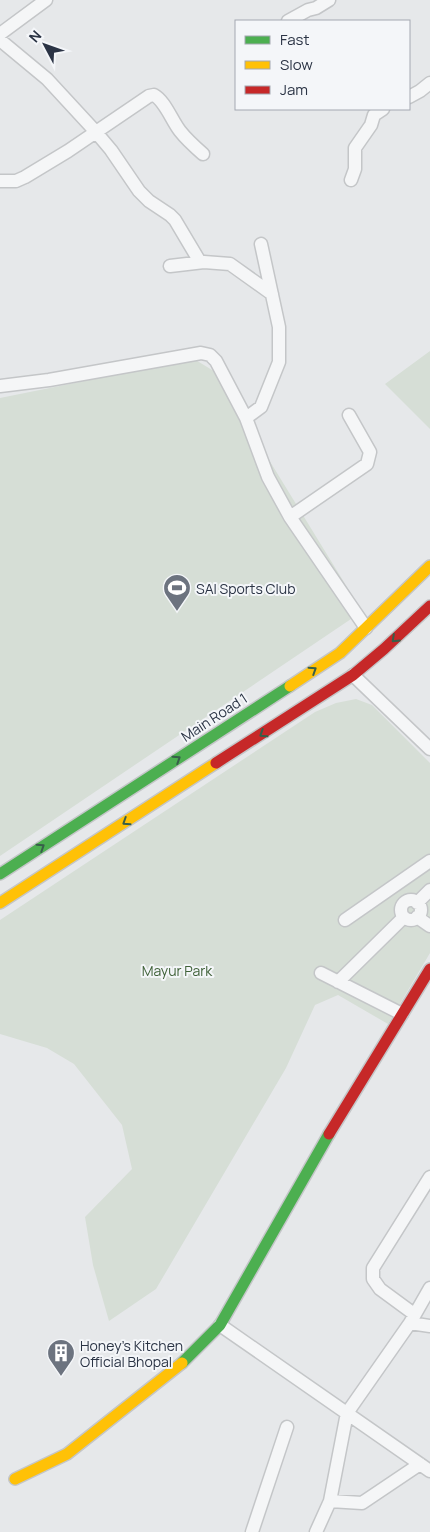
<svg xmlns="http://www.w3.org/2000/svg" width="430" height="1532" viewBox="0 0 430 1532" font-family="Manrope,sans-serif">
  <style>
    .green { fill: #d6ded6 }
    .lines { fill: none; stroke-linecap: round; stroke-linejoin: round }
    .street-casing { stroke: #c4c6c8; stroke-width: 15 }
    .fast-casing { stroke: #c4c6c8; stroke-width: 14 }
    .slow-casing { stroke: #c4c6c8; stroke-width: 14 }
    .jam-casing { stroke: #c4c6c8; stroke-width: 14 }
    .street { stroke: #f5f6f7; stroke-width: 12 }
    .fast { stroke: #4caf50; stroke-width: 11 }
    .slow { stroke: #ffc107; stroke-width: 11 }
    .jam { stroke: #c62828; stroke-width: 11 }
    .oneway { stroke: #375f49 }
    .labels { text-anchor: middle; dominant-baseline: central; stroke-width: 4; stroke-linejoin: round; paint-order: stroke }
    .poi-label { font-size: 14px; fill: #2b3445; stroke: #f4f6f9; text-anchor: start }
    .street-label { font-size: 14px; fill: #2b3445; stroke: #f4f6f9 }
    .park-label { font-size: 14px; fill: #3f6138; stroke: #f4f6f9 }
  </style>
  <rect width="100%" height="100%" fill="#e6e8ea"/>
  <path class="green" d="M430 351V429L385 384Z
    M194 359 217 373 247 424 358 605 351 619 0 856V398Z
    M356 699 372 705 430 763V953L388 1024 338 995 315 1005 286 1068 156 1289 109 1321 93 1265 85 1217 132 1169 122 1125 74 1064 47 1048 0 1034V920L315 712 336 703Z"/>
  <g class="lines">
    <defs>
      <path id="street" d="M288 21 308 10 316 8 329 0
        M0 34 46 0
        M0 40 47 79 95 131 111 150 139 191 149 201 170 215 175 220 200 262
        M409 97 420 91 430 83
        M351 180 355 169V148L371 125 374 115 383 109
        M0 181H16L25 177 68 151 149 96 154 95C165 101 172 121 180 131 187 140 195 147 203 154
        M170 266 204 262 230 264 272 294
        M0 386 49 380 201 353 210 355 216 361 246 418 268 477 290 517 366 628
        M246 418 261 407 279 362V327L261 244
        M290 517 367 464 370 452 349 415
        M353 675 430 749
        M401 910a10 10 0 1 1 20 0a10 10 0 1 1-20 0Z
        M417 903 430 890
        M417 917 430 926
        M345 920 430 861
        M321 973 402 1014
        M338 982 404 917
        M414 1314 380 1289 373 1279V1268L430 1177
        M410 1323 430 1326
        M220 1325 430 1471
        M330 1501 362 1503 420 1464
        M252 1532 287 1427
        M316 1532 330 1501 347 1413 410 1323 430 1288"/>
      <path id="fast" d="M0 874 290 686
        M182 1363 220 1325 329 1134"/>
      <path id="slow" d="M290 686 340 653 430 566
        M0 903 216 763
        M15 1479 67 1454 182 1363"/>
      <path id="jam" d="M216 763 353 675 384 649 430 606
        M329 1134 430 969"/>
    </defs>
    <use href="#street" class="street-casing"/>
    <use href="#fast" class="fast-casing"/>
    <use href="#slow" class="slow-casing"/>
    <use href="#jam" class="jam-casing"/>
    <use href="#street" class="street"/>
    <use href="#fast" class="fast"/>
    <use href="#slow" class="slow"/>
    <use href="#jam" class="jam"/>
  </g>
  <defs><path id="oneway-chevron" d="M-2-3.5L2.5 0L-2 3.5" fill="none" stroke-width="1.6" stroke-linecap="round" stroke-linejoin="round" transform="scale(1.25)"/></defs>
  <g class="oneway">
    <use href="#oneway-chevron" transform="translate(395 639) rotate(137)"/>
    <use href="#oneway-chevron" transform="translate(313 670) rotate(-33)"/>
    <use href="#oneway-chevron" transform="translate(263 734) rotate(147)"/>
    <use href="#oneway-chevron" transform="translate(177 759) rotate(-33)"/>
    <use href="#oneway-chevron" transform="translate(126 822) rotate(147)"/>
    <use href="#oneway-chevron" transform="translate(41 847) rotate(-33)"/>
  </g>
  <defs>
    <symbol id="stadium-pin" viewBox="-11 -11 22 30"><path d="M0 17L-7.5 6A9.5 9.5 0 1 1 7.5 6Z" fill="#6c737f" stroke="#f4f6f9"/><path d="M0-5a6.5 5 0 1 0 0 10a6.5 5 0 1 0 0-10ZM-3.5-1.8h7v3.6h-7Z" fill="#fff"/></symbol>
    <symbol id="building-pin" viewBox="-11 -11 22 30"><path d="M0 17L-7.5 6A9.5 9.5 0 1 1 7.5 6Z" fill="#6c737f" stroke="#f4f6f9"/><path d="M-4-6H4V6H1V3H-1V6H-4ZM-2.5-4.3h1.7v1.8h-1.7ZM.8-4.3h1.7v1.8H.8ZM-2.5-1h1.7V.8h-1.7ZM.8-1h1.7V.8H.8Z" fill="#fff"/></symbol>
  </defs>
  <g fill-rule="evenodd">
    <use href="#stadium-pin" x="161" y="572" width="32" height="43"/>
    <use href="#building-pin" x="45" y="1337" width="32" height="43"/>
  </g>
  <g class="labels">
    <g class="poi-label">
      <text x="196" y="588">SAI Sports Club</text>
      <text x="80" y="1345">Honey's Kitchen<tspan x="80" dy="16">Official Bhopal</tspan></text>
    </g>
    <g class="street-label">
      <text transform="translate(214 717) rotate(-33)">Main Road 1</text>
    </g>
    <g class="park-label">
      <text x="177" y="970">Mayur Park</text>
    </g>
  </g>
  <rect x="235" y="20" width="175" height="90" fill="#f4f6f9" stroke="#a4a8b1"/>
  <rect x="245" y="36" width="25" height="8" fill="#4caf50" stroke="#a4a8b1"/>
  <text x="280" y="45" font-size="15" fill="#2b3445">Fast</text>
  <rect x="245" y="61" width="25" height="8" fill="#ffc107" stroke="#a4a8b1"/>
  <text x="280" y="70" font-size="15" fill="#2b3445">Slow</text>
  <rect x="245" y="86" width="25" height="8" fill="#c62828" stroke="#a4a8b1"/>
  <text x="280" y="95" font-size="15" fill="#2b3445">Jam</text>
  <g transform="translate(45 45) rotate(311)" stroke="#f4f6f9" stroke-width="4" paint-order="stroke">
  <path d="M0-4L9 19L0 12L-9 19Z" fill="#2b3445"/>
  <text y="-8" font-size="14" font-weight="bold" text-anchor="middle" fill="#2b3445">N</text>
  </g>
</svg>
